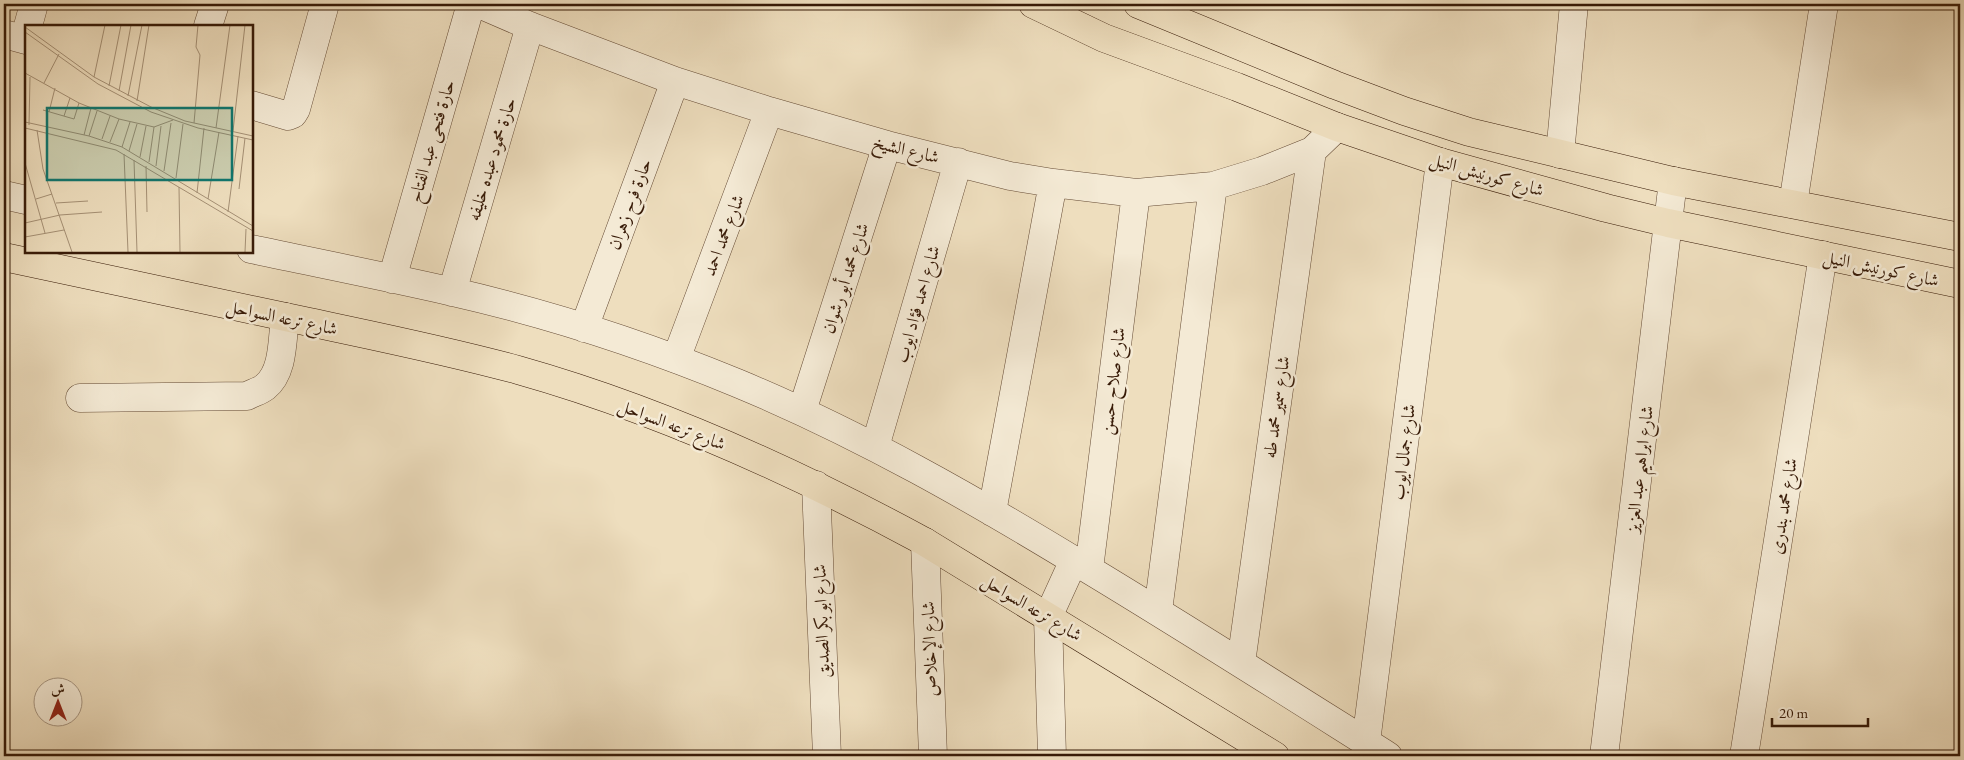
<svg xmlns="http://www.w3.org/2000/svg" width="1964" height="760" viewBox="0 0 1964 760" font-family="'EB Garamond',Amiri,serif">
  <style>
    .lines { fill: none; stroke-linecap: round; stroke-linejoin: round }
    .minor-casing { stroke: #654b35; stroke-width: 29 }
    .major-casing { stroke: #371a07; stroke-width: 29 }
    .minor { stroke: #f4ead5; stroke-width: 28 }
    .major { stroke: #eedebe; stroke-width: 28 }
    .labels { text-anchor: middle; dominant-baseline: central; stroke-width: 5; stroke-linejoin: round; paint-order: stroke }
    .street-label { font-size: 18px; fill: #371a07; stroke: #f4ead5 }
    .inset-road { fill: none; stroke: #a59075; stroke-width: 1 }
    .view { fill: #0f766e; fill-opacity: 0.15; stroke: #0f766e; stroke-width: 2.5 }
    .inset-edge { fill: none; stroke: #371a07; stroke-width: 2.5 }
  </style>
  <rect width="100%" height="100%" fill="#eedebe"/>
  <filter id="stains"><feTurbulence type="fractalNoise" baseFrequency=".004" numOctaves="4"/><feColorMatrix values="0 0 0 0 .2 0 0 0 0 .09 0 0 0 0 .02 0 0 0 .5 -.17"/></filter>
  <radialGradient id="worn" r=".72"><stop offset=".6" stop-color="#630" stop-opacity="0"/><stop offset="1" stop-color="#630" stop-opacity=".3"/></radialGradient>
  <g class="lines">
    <defs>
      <path id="minor" d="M479 4 530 26 675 81 769 111 887 145 1010 176 1053 183 1136 193 1213 186 1262 171 1312 151 1337 127
        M28 26 34 4
        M208 26 215 4
        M4 34 26 40
        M251 105 288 116 293 114 296 109 325 4
        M1560 154 1574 4
        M4 195 26 200
        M1793 204 1824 4
        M251 249C317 263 383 276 449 291 546 313 645 345 737 383 860 434 975 500 1088 569 1189 630 1288 693 1388 756
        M392 279 471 4
        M452 292 530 26
        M584 328 675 81
        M676 359 769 111
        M80 398 247 396C252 393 260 391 265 387 284 372 282 340 285 317
        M802 411 887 145
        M875 447 958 162
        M816 485 827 756
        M992 512 1053 183
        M925 542 933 756
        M1089 569 1136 193
        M1158 611 1213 186
        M1241 663 1312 151
        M1366 742 1440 162
        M1052 756 1048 617 1074 560
        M1604 756 1673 181
        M1744 756 1823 255"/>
      <path id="major" d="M1033 4 1104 38 1237 87 1337 127 1440 162 1606 208 1668 223 1960 284
        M1138 4 1335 85 1404 111 1469 132 1673 181 1960 237
        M4 257C105 279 207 300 309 322 379 337 449 351 518 370 660 410 796 472 925 542L1275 756"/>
    </defs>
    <use href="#minor" class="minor-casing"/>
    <use href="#major" class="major-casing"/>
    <use href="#minor" class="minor"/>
    <use href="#major" class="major"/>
  </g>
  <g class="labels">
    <g class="street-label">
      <text transform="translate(431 141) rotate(-74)">حارة فتحى عبد الفتاح</text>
      <text transform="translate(906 149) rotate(14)">شارع الشيخ</text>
      <text transform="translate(491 159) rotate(-73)">حارة محمود عبده خليفه</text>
      <text transform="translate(1487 174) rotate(16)">شارع كورنيش النيل</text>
      <text transform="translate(629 204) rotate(-70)">حارة فرح زهران</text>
      <text transform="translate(723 235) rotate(-69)">شارع محمد احمد</text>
      <text transform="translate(1881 268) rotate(12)">شارع كورنيش النيل</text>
      <text transform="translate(845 278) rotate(-72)">شارع محمد أبو رشوان</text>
      <text transform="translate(917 304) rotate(-74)">شارع احمد فؤاد ايوب</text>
      <text transform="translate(282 317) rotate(12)">شارع ترعه السواحل</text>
      <text transform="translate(1112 381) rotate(-83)">شارع صلاح حسن</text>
      <text transform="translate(1276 407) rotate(-82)">شارع سمير محمد طه</text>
      <text transform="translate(672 424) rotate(21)">شارع ترعه السواحل</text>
      <text transform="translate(1403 452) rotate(-83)">شارع جمال ايوب</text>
      <text transform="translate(1639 469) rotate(-83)">شارع ابراهيم عبد العزيز</text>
      <text transform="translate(1783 506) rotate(-81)">شارع محمد بندرى</text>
      <text transform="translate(1032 607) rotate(31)">شارع ترعه السواحل</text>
      <text transform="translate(821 621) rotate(-92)">شارع ابو بكر الصديق</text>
      <text transform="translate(929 649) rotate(-92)">شارع الإخلاص</text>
    </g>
  </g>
  <g transform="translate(25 25)">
    <rect width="228" height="228" fill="#eedebe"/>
    <path class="inset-road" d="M0 2 69 52 126 82 160 96 228 111M0 7 73 59 126 87 173 103 228 115M0 48 54 78 94 94 129 102 148 95M69 52 80 0M19 58 34 29M84 61 96 0M94 66 106 0M103 71 117 0M112 76 124 0M18 85 49 94 54 78M24 87 30 63M39 91 45 73M0 97 64 111 97 122 228 201M169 98 175 30 171 22 173 0M4 100 5 52M0 103 91 125 228 206M191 103 205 0M12 105 18 144 47 227M208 106 220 0M59 110 66 83M64 111 72 86M77 114 85 91M85 117 94 94M97 122 105 97M104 126 112 99M99 129 103 227M115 132 121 101M109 135 112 227M124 137 129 102M0 138 20 208M121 141 122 187M131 141 136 101M139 146 146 98M151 153 158 99M154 162 155 227M214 164 220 113M172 168 179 103M11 174 27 169M183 174 194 107M31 178 63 176M203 187 213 111M0 198 35 190 77 187M0 212 39 205M220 227 221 204"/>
    <path class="view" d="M22 83H207V155H22Z"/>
    <rect width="228" height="228" class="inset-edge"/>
  </g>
  <rect width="1964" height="760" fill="none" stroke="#eedebe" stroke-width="20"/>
  <rect x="5" y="5" width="1954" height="750" fill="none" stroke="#371a07" stroke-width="2.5"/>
  <rect x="10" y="10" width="1944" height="740" fill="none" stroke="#371a07"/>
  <g transform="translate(58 702)"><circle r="24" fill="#f4ead5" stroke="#a89783"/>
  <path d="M0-4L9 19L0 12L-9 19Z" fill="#8f2418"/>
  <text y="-8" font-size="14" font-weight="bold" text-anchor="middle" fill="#371a07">ش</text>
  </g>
  <path d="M1772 718v8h96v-8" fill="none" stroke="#371a07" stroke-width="2.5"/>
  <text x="1779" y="718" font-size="15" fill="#371a07" stroke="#f4ead5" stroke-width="4" paint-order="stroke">20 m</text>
  <rect width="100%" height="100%" filter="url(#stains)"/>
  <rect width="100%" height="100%" fill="url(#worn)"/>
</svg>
